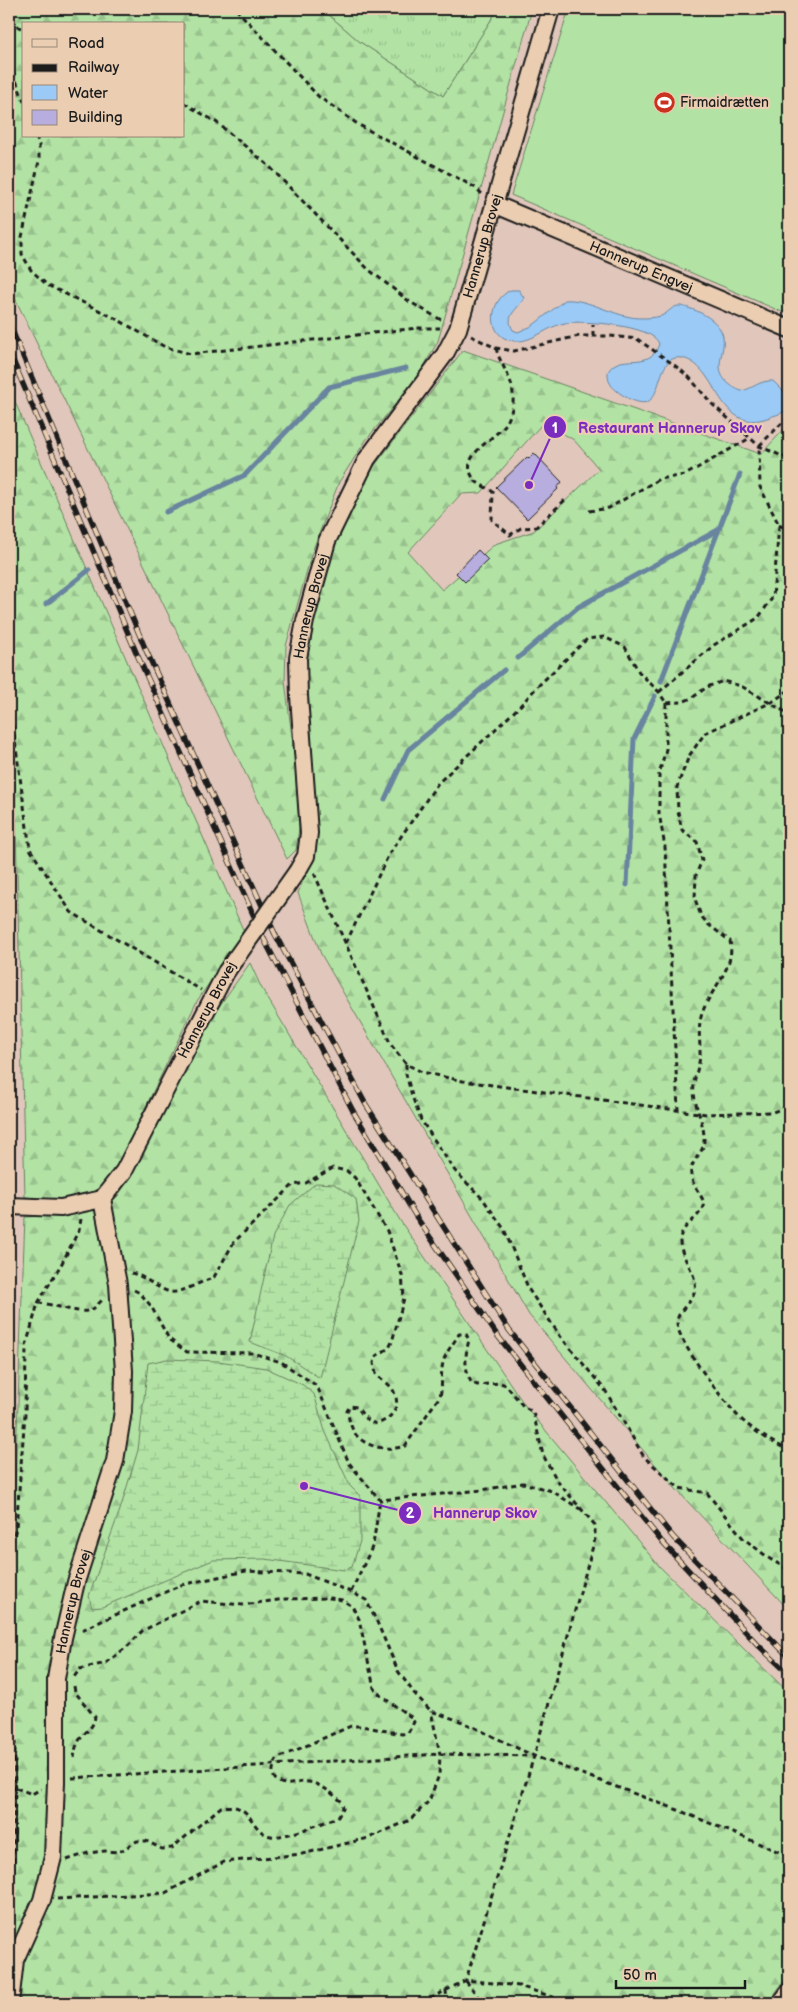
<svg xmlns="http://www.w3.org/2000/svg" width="798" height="2012" viewBox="0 0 798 2012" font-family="'Balsamiq Sans',sans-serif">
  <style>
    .grass { fill: url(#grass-tufts); stroke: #678060 }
    .forest { fill: url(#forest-firs); stroke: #678060; fill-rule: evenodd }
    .wetland { fill: url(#wetland-marsh); stroke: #678060 }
    .garden { fill: #b2e3a4; stroke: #678060 }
    .water { fill: #9bcaf6; stroke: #68849f }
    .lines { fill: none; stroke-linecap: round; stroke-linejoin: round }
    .stream { stroke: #68849f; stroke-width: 5 }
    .building { fill: #b7addf; stroke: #1c1c1c }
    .minor-casing { stroke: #1c1c1c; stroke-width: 20 }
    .path { stroke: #1c1c1c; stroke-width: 3; stroke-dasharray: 5 4; stroke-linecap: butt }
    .minor { stroke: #ebceb2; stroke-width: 16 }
    .rail-casing { stroke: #1c1c1c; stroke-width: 5.5 }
    .rail { stroke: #ebceb2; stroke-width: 4; stroke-dasharray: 11; stroke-linecap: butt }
    .minor-bridge-casing { stroke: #1c1c1c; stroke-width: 20; stroke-linecap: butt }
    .minor-bridge { stroke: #ebceb2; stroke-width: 16 }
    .labels { text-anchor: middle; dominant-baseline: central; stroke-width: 4.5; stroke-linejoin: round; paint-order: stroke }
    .poi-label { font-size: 14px; fill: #1c1c1c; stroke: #ebceb2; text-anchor: start }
    .street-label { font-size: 14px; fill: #1c1c1c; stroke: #ebceb2 }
    .leader { fill: none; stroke: #7b2cbf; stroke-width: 2 }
    .callout-dot { fill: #7b2cbf; stroke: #ebceb2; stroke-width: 2 }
    .mark-label { font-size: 15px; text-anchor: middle; font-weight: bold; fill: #fff }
    .callout-label { font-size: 15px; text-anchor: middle; font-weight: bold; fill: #7b2cbf; stroke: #ebceb2; stroke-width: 4.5; stroke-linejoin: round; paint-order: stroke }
  </style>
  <defs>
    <pattern id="grass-tufts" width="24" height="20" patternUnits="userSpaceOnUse" patternTransform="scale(1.25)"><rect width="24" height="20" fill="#b2e3a4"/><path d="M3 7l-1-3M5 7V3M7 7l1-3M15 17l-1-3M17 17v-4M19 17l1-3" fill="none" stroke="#98c28d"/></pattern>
    <pattern id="forest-firs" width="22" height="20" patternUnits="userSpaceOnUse" patternTransform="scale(1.25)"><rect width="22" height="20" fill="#b2e3a4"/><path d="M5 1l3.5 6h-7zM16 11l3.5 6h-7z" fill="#98c28d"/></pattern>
    <pattern id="wetland-marsh" width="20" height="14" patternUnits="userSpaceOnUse" patternTransform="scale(1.25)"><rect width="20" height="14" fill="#b2e3a4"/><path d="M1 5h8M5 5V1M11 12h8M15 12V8" fill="none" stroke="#98c28d"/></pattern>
  </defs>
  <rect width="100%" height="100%" fill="#e1c7bb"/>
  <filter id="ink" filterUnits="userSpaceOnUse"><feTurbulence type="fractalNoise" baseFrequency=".02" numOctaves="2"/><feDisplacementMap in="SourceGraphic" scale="10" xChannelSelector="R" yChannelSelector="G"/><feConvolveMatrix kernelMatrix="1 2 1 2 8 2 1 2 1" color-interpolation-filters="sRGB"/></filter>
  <g filter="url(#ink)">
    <path class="grass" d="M322 9H498L443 96 360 42Z"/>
    <path class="forest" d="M9 9H322L360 42 443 96 498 9H532L438 341 419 375 366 440 339 482 312 552 286 646 285 681 297 776 299 828 296 850 287 859 9 286ZM24 24H184V136H24Z
      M463 350 761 454 789 424V1610L675 1488 529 1315 321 954 298 893 316 849 304 660 326 570 343 525 366 477ZM541 425 562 433 574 440 599 469 534 531 495 544 442 590 408 552 461 494 481 493Z
      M9 388 244 932 197 1001 117 1166C112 1172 108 1181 102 1186 81 1205 51 1199 25 1197L15 786 9 735Z
      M250 963 261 987 401 1222 526 1407 659 1566 789 1693V1974L768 2003H9V1643L25 1217 65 1215 93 1210 108 1204 118 1196 141 1157 215 1012Z"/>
    <path class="wetland" d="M316 1183 334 1184 356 1199 359 1221 320 1378 286 1356 250 1342 273 1236 290 1205Z
      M167 1359 218 1361 266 1368 303 1385 314 1394 325 1431 350 1486 360 1496V1541L352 1567 344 1570 265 1559 213 1560 102 1607 92 1608 89 1596 120 1510 138 1450 148 1363Z"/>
    <path class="garden" d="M569 9H789V315L511 195Z"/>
    <path class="water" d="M511 290H519L524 298C518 310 504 315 513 330L518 332 532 326 565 300C588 298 614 317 639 318 646 318 654 318 661 316 669 313 672 305 681 306 695 309 713 317 720 329 733 350 701 373 741 391 753 389 759 380 773 381L789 397V409C781 414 773 416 764 419 717 432 717 363 681 358 659 354 662 392 649 401 640 408 614 392 610 383 608 380 608 376 608 372 619 350 650 373 659 344 654 325 582 320 565 323 548 326 532 343 514 341 486 338 488 300 511 290Z"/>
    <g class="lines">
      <path class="stream" d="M166 512 245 475 329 387 406 368
        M46 604 89 570
        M518 658 578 607 718 530
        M661 681 740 474
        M385 799 408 750 504 670
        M627 885 634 739 655 696"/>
    </g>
    <path class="building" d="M534 453 562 482 557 488 558 489 527 519 496 487 527 457 528 459Z
      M478 550 488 560 465 582 456 573Z"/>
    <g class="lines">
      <defs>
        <g id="minor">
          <path id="s1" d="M494 204 789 329"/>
          <path id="s2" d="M298 870 306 856 309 833 299 696 298 658 305 621 327 541 367 459 445 354 458 329 551 9"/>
          <path d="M9 1206 61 1208 102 1199 124 1171 226 972"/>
          <path id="s3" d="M10 2003 15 1960 42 1900 53 1857 56 1782V1679L63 1638 76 1582 115 1461 123 1411 124 1371 118 1284 102 1199"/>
          <path d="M781 2003 789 1992"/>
        </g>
      </defs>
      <use href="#minor" class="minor-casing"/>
      <path class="path" d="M236 9 319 97 359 125 476 188 482 194
        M9 14 11 9
        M9 21 24 30
        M9 55V61L24 102
        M184 103 216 122 268 165 368 269 410 302 443 321
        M36 136 39 145V161L22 237V254L31 270 47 285 115 318 165 347 191 354 417 328H440
        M471 336 496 348 514 351 579 336H610L637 339 673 364 689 377 712 404 759 446 789 459
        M593 336V324
        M496 348C500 365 513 378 513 395 514 403 511 415 507 422 497 439 456 455 474 479 478 485 487 487 493 492L492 520 510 535 521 528 536 527 565 500
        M589 511 609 508 659 479 685 475 750 438
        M779 525 789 530
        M789 690 772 702 705 733 689 756 677 787 678 812 682 830 697 842 702 860 696 875 695 899 701 916 709 925 730 941C736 970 708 990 701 1017 698 1030 700 1039 700 1051 701 1065 692 1079 694 1092 695 1109 705 1124 704 1141 704 1154 689 1161 691 1175 692 1185 700 1193 704 1202 702 1219 682 1223 680 1239 679 1254 692 1267 695 1281 698 1301 678 1307 677 1322 676 1340 723 1400 736 1414 749 1428 772 1443 789 1450
        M659 692 714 645 758 618 773 597 779 525 760 487 759 446 789 416
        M9 698 30 849 71 912 201 990
        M666 703V749L659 774V813L665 847 678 1110
        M314 873 391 1045 406 1064 422 1072 463 1081 706 1114 773 1112 789 1106
        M346 943 389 854 438 783 518 708 538 686 587 639 604 637 625 647 639 672 659 692 666 703 682 702 692 698 707 687 723 681 741 686 789 714
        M406 1064V1074L412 1096 421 1120 455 1171 483 1199 504 1229 529 1290 560 1336 605 1390 644 1457 679 1488 707 1493 743 1538 770 1559 789 1570
        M131 1273C145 1275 162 1294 175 1292 186 1290 199 1283 210 1279L214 1277 234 1242 293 1185 306 1183 333 1168 347 1171 355 1178 387 1231 402 1275 404 1298 392 1342 389 1348 376 1356 374 1363 376 1374C380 1379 387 1382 391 1387 403 1403 394 1418 377 1424 367 1422 363 1415 357 1407L350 1406 347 1411C349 1418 351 1430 357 1436 368 1448 390 1451 405 1446L440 1396C443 1385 440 1374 443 1363 445 1353 454 1343 459 1334H466L469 1340C465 1355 464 1368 471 1382L477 1385 500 1383 506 1385 523 1406 533 1412 543 1455 558 1482 595 1525V1539L534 1756 466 1980
        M134 1290 140 1293 151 1306 169 1339 187 1352 253 1353 281 1362 317 1386 349 1463 380 1500 482 1490 523 1483 552 1491 580 1509
        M38 1303C52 1303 78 1315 91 1310 95 1308 100 1302 103 1299
        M9 1552 16 1528 25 1414 26 1346 38 1303 62 1263 79 1230 81 1219
        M351 1592 373 1545 380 1500
        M82 1630 181 1585 246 1571 305 1574 351 1592 366 1600 377 1622 398 1671 414 1693 431 1711 463 1722 534 1756 678 1810 789 1856
        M74 1686 75 1692 95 1717C93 1728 88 1729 81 1738 76 1743 75 1751 74 1758
        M9 1714 15 1739 13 1922
        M72 1778 440 1754 530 1756
        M16 1788 32 1794 41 1789
        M67 1860 88 1853 105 1851 119 1852 137 1841H146L162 1849 172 1848 221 1807C255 1802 248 1831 271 1836 284 1839 325 1822 338 1817L343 1808 342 1802C333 1794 321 1784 309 1782 301 1781 293 1785 286 1784 269 1782 271 1768 278 1758L351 1726H362L402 1734 408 1733 414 1722 411 1717 381 1696 374 1688 359 1619 352 1606 342 1600 330 1598 285 1599 243 1605 201 1601 142 1631 128 1646 106 1663 80 1669 74 1677
        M57 1899 165 1893 224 1862 302 1854 369 1838 410 1820 429 1801 439 1775 440 1754 431 1711
        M466 1981 479 1998 485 2003
        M446 1990 447 2003
        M422 2003 466 1980 519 1986 571 2003"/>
      <use href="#minor" class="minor"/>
      <defs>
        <path id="rail" d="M9 323 145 648 275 934 365 1103 509 1330 673 1537 789 1657
          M9 351 136 652 265 941 353 1111 417 1218 497 1335 662 1542 759 1646 789 1674"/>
      </defs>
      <use href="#rail" class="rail-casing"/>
      <use href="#rail" class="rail"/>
      <defs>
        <path id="minor-bridge" d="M226 972 298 870"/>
      </defs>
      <use href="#minor-bridge" class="minor-bridge-casing"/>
      <use href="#minor-bridge" class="minor-bridge"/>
    </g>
  </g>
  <defs>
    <symbol id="stadium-disc" viewBox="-11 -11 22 22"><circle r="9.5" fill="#c8321e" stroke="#ebceb2"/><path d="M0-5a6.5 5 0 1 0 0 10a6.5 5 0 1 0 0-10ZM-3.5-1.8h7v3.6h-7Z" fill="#fff"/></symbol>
  </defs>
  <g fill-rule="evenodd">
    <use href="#stadium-disc" x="652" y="90" width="25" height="25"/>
  </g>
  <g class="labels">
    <g class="poi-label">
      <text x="680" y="102">Firmaidrætten</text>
    </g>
    <g class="street-label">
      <text stroke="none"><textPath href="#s2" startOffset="672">Hannerup Brovej</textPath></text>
      <text stroke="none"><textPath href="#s1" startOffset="160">Hannerup Engvej</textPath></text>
      <text stroke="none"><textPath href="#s2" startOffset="268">Hannerup Brovej</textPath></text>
      <text transform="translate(207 1010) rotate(-62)">Hannerup Brovej</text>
      <text stroke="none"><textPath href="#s3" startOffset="411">Hannerup Brovej</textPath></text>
    </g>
  </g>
  <path class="leader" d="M529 485L555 427M304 1486L410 1513"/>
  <g class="callout-dot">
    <circle cx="529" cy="485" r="5"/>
    <circle cx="304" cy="1486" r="5"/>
    <circle cx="555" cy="427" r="12"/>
    <circle cx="410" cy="1513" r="12"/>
  </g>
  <g class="mark-label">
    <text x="555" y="433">1</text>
    <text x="410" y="1518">2</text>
  </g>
  <g class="callout-label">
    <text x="670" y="433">Restaurant Hannerup Skov</text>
    <text x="485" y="1518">Hannerup Skov</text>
  </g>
  <rect width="798" height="2012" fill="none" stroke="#ebceb2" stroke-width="30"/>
  <rect x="15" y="15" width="768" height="1982" fill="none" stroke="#1c1c1c" stroke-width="2" filter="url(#ink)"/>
  <rect x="22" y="22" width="162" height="115" fill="#ebceb2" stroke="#988776"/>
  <rect x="32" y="39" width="25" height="8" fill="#ebceb2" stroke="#988776"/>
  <text x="68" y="48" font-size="15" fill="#1c1c1c">Road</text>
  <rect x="32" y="64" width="25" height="8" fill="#1c1c1c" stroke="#988776"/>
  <text x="68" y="72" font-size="15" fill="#1c1c1c">Railway</text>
  <rect x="32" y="85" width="25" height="15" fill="#9bcaf6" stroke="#988776"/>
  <text x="68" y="98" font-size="15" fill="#1c1c1c">Water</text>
  <rect x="32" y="110" width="25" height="15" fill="#b7addf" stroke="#988776"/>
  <text x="68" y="122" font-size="15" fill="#1c1c1c">Building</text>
  <path d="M616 1980v8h129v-8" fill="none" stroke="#1c1c1c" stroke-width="2.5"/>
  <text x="623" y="1980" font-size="15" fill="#1c1c1c" stroke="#ebceb2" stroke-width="4" paint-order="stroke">50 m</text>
</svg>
